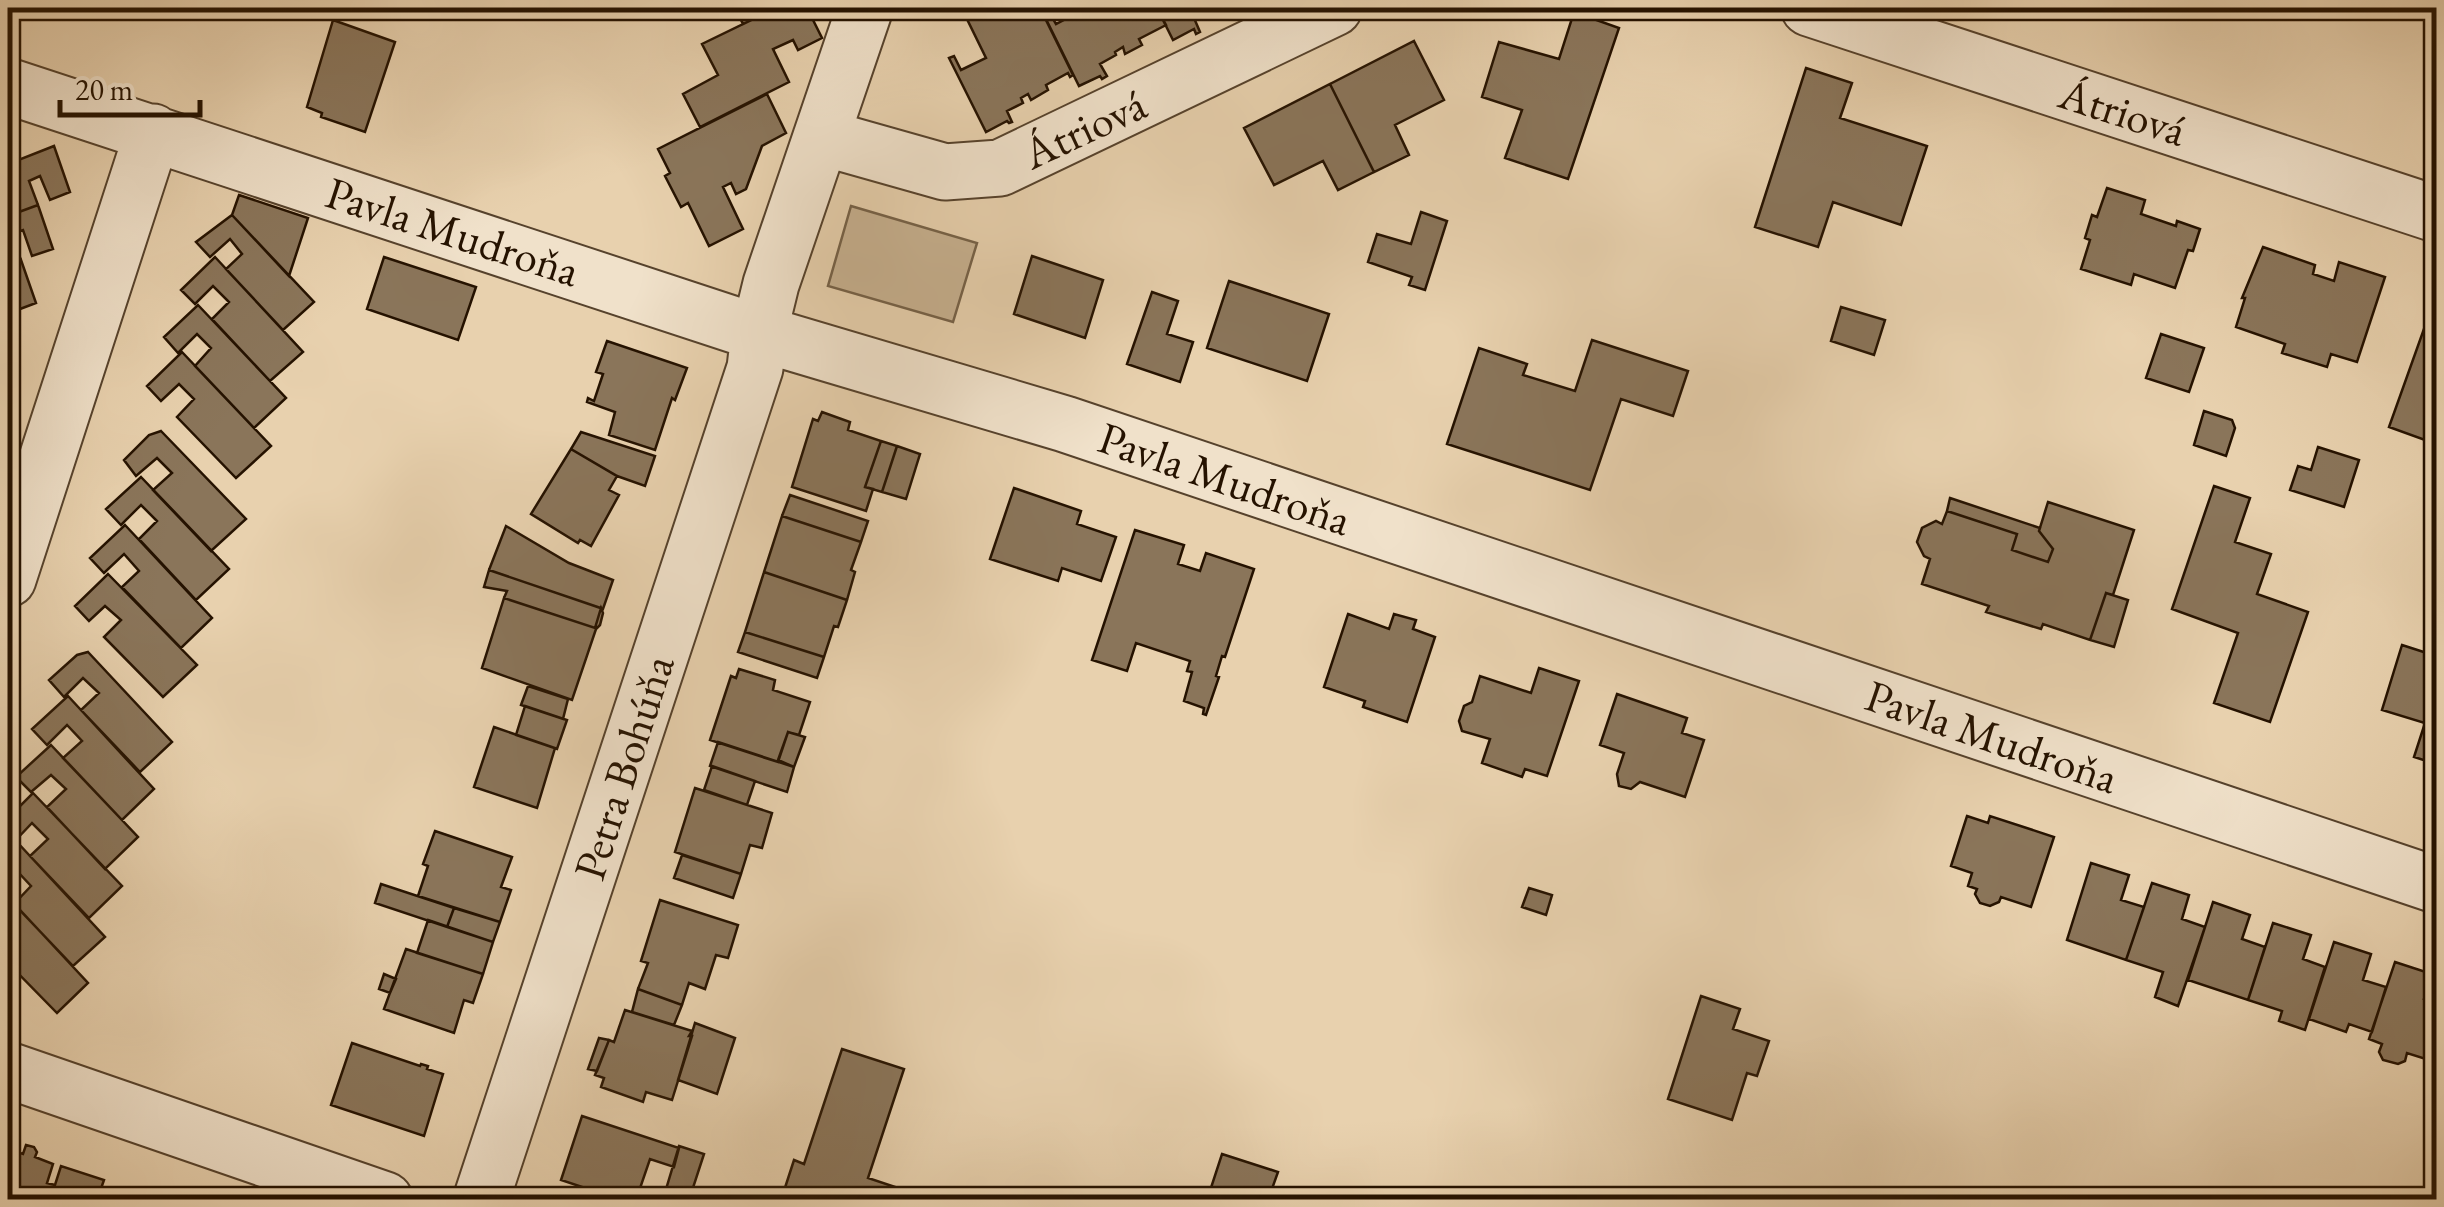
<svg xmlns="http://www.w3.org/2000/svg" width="2444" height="1207" viewBox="0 0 2444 1207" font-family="'EB Garamond',serif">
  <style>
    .garden { fill: #c7b190; stroke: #766248; stroke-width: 2.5 }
    .building { fill: #8a755a; stroke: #251200; stroke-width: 2.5 }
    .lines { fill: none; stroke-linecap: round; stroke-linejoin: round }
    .minor-casing { stroke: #56422c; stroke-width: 59 }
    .minor { stroke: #f0e1ca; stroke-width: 55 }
    .labels { text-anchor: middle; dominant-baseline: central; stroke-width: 8; stroke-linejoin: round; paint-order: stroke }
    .street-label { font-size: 45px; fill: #251200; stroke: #f0e1ca }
  </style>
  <rect width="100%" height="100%" fill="#e8d1ae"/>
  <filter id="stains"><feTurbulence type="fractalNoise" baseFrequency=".002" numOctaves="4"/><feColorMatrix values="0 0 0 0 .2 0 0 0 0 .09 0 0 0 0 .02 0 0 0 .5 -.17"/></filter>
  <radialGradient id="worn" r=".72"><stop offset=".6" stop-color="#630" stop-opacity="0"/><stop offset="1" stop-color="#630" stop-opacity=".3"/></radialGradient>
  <path class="garden" d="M851 206 977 243 953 322 828 286Z"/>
  <path class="building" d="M735 8H776L743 24Z
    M776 8H807L822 38 798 50 793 40 773 49 789 82 700 127 683 94 718 75 702 44Z
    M980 8H1040L1073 75 1070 77 1068 73 1046 85 1048 90 1031 100 1028 94 1021 98 1023 103 1007 111 1012 122 1009 123 1007 121 986 132 949 58 954 56 961 70 986 58 965 15Z
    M1077 8H1157L1166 25 1139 39 1142 45 1125 54 1123 47 1115 52 1116 55 1100 64 1107 76 1102 79 1100 76 1079 86 1043 13 1048 10 1056 24 1079 12Z
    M1157 8H1209L1210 9 1194 18 1200 32 1196 34 1194 29 1173 40Z
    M1574 12 1619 28 1568 179 1505 158 1522 110 1482 97 1499 42 1559 59Z
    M333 20 395 42 365 132 321 117 322 113 307 107Z
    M1414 41 1444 100 1395 125 1409 155 1374 172 1330 84Z
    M1806 68 1852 83 1840 118 1927 146 1901 225 1833 202 1818 247 1755 227Z
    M1330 84 1374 172 1338 190 1323 161 1274 185 1244 128Z
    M767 94 786 133 762 146 746 189 736 194 731 183 723 187 743 229 709 246 688 203 681 207 665 176 670 173 658 149Z
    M54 146 70 192 50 200 40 176 29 181 38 205 8 216V164Z
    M2107 188 2145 200 2141 214 2176 226 2177 221 2200 229 2193 251 2188 250 2175 288 2134 274 2131 285 2081 269 2090 240 2085 238 2092 215 2097 217Z
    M239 195 308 218 289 276 232 215Z
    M38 205 53 249 32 256 23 230 11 234 21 260 8 265V216Z
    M1421 212 1447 221 1425 290 1409 285 1412 277 1368 262 1377 234 1411 244Z
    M232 215 314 302 283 330 226 269 242 254 230 239 210 257 196 242Z
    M2263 247 2315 265 2313 274 2334 281 2339 262 2385 277 2357 362 2331 354 2327 367 2282 353 2285 344 2236 327 2245 298H2242Z
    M1032 256 1103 280 1085 338 1014 314Z
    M215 257 303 352 270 381 212 319 229 302 213 286 195 304 181 290Z
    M384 257 476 287 458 340 367 309Z
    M21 260 36 303 12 312 8 299V265Z
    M1229 281 1329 314 1307 381 1207 348Z
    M1152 292 1178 301 1167 334 1193 342 1180 382 1127 364Z
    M2435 298H2436V444L2389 427Z
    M198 305 286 398 254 428 195 366 211 348 197 334 178 353 164 337Z
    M1841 307 1885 320 1874 355 1831 341Z
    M8 334 16 358 8 361Z
    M2161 334 2204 348 2189 392 2146 378Z
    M1592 340 1688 371 1673 416 1621 399 1590 490 1447 444 1479 348 1527 364 1523 375 1575 391Z
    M607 341 687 368 675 400 672 398 655 450 609 435 615 412 587 402 588 398 594 401 603 374 596 372Z
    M182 352 271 446 236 478 177 417 194 399 179 384 161 401 147 386Z
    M2204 411 2232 420 2235 428 2226 456 2194 445Z
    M822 412 850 422 848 430 881 441 865 487 873 489 866 511 792 487 813 419 818 421Z
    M161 431 246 519 211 551 153 490 172 473 157 458 136 476 124 460 149 435Z
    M581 432 655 456 645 486 617 476 571 449Z
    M881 441 897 446 882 492 865 487Z
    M897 446 920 454 906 499 882 492Z
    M2318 447 2359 460 2344 507 2290 490 2298 466 2311 470Z
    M571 449 617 476 609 490 619 495 591 546 580 540 578 543 531 514Z
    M141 477 229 569 196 600 139 539 157 521 141 505 121 525 106 509Z
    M2214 486 2250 498 2235 542 2271 554 2257 594 2308 612 2270 722 2214 703 2238 633 2172 609Z
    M1014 488 1081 511 1077 524 1116 537 1101 581 1062 568 1058 581 990 559Z
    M790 495 868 521 861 542 782 516Z
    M1950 498 2040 528 2039 531 2053 549 2048 562 2012 550 2017 534 1947 511Z
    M2048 502 2134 530 2113 595 2106 593 2090 640 2043 624 2041 629 1986 612 1989 606 1922 584 1930 559 1924 556 1917 542 1922 528 1936 521 1942 524 1947 511 2017 534 2012 550 2048 562 2053 549 2039 531Z
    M782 516 861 542 851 570 855 572 847 600 764 572Z
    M125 525 212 618 181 648 122 587 139 571 124 554 104 573 90 558Z
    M506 526 569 563 613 580 603 609 489 570Z
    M1135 530 1184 545 1178 564 1200 571 1206 553 1254 569 1225 657 1222 656 1216 676 1219 677 1206 715 1203 714 1204 708 1184 701 1192 672 1187 671 1190 661 1136 643 1127 671 1092 660Z
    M489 570 601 608 595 628 504 598 507 591 484 587Z
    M764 572 847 600 838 627 834 626 824 657 745 632Z
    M108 574 197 665 163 697 104 637 121 620 105 606 89 621 75 606Z
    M2106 593 2128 600 2114 647 2090 640Z
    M504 598 595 628 601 608 603 613 600 625 596 629 572 700 482 668Z
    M1348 614 1389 629 1394 614 1416 620 1413 629 1435 637 1407 722 1363 707 1365 701 1324 687Z
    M745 632 824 657 817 678 738 652Z
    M2402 645 2436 656V764L2414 757 2425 723 2382 710Z
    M88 652 172 742 140 772 81 710 99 693 83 678 64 697 49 680 77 655Z
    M1539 668 1579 681 1547 776 1525 769 1522 777 1482 763 1490 739 1462 731 1459 721 1464 706 1472 702 1480 676 1531 693Z
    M739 669 775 680 773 690 810 702 799 735 788 732 778 762 710 740 731 676 736 678Z
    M528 686 568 699 563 719 521 705Z
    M1617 694 1687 718 1682 733 1704 740 1685 797 1640 782 1631 789 1619 786 1617 774 1624 753 1600 745Z
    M68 696 154 789 122 820 63 758 82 741 67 725 47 745 32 729Z
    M525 706 567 720 557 749 516 735Z
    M494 727 555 748 537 808 474 787Z
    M788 732 805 737 794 767 778 760Z
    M718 742 794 767 787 792 710 766Z
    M51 745 138 837 105 869 47 807 66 789 51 775 31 792 16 777Z
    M712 766 755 781 747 805 704 790Z
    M695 788 772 813 762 848 750 845 741 874 675 852Z
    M33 793 122 886 89 918 30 856 48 839 32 823 14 842 8 835V818Z
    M1967 816 1988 823 1990 816 2054 837 2031 907 2001 897 1999 902 1990 906 1980 903 1975 894 1977 889 1968 886 1972 873 1951 866Z
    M435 831 512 857 501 887 511 890 500 922 418 896 428 866 423 864Z
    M17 842 105 937 73 966 14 904 31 886 17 871 8 880V851Z
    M682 855 741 874 733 898 674 878Z
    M2091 863 2129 875 2121 900 2144 907 2126 960 2067 940Z
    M2152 883 2189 895 2182 919 2205 927 2178 1006 2155 997 2163 972 2126 960Z
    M381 884 454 908 447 927 375 903Z
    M1529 888 1552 895 1546 915 1522 907Z
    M8 897 88 983 57 1013 8 963V942L15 935 8 927Z
    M660 900 738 925 728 958 716 955 705 989 689 983 682 1005 638 989 648 963 641 961Z
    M2213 902 2250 915 2242 939 2265 947 2248 1000 2188 980Z
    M454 908 500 922 493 942 447 927Z
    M428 920 493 942 483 974 417 953Z
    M2273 923 2311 935 2303 959 2325 967 2305 1030 2279 1021 2282 1011 2248 1000Z
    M2334 942 2371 954 2363 980 2386 987 2372 1032 2349 1024 2346 1032 2309 1019Z
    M406 949 483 974 473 1003 464 1000 454 1033 384 1009Z
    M2395 962 2432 974 2424 999 2436 1003V1048L2432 1061 2407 1053 2405 1061 2398 1064 2383 1060 2379 1052 2382 1044 2369 1039Z
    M384 974 396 979 390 993 379 989Z
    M638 989 682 1005 674 1025 632 1012Z
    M1701 996 1740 1009 1733 1029 1769 1041 1757 1076 1747 1073 1732 1120 1668 1099Z
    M625 1010 692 1031 689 1036H692L672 1100 646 1092 643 1102 601 1087 604 1078 595 1075 609 1040 614 1042Z
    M695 1023 735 1038 717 1094 678 1080Z
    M599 1038 609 1040 597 1071 588 1069Z
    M352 1043 420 1066 421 1064 428 1066 427 1069 443 1074 424 1136 331 1105Z
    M842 1049 904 1069 868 1178 934 1200H781L794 1160 804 1164Z
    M582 1116 679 1148 674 1167 650 1159 636 1200H621L561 1180Z
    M26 1145 34 1147 37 1152 35 1157 53 1164 47 1183 55 1185 61 1166 104 1180 97 1200H8V1149L23 1154Z
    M679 1146 704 1154 691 1194 667 1186Z
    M1222 1154 1278 1172 1268 1200H1207Z"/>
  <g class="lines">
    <defs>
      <path id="minor" d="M1809 8 2436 214
        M8 86 759 333 1065 424 2436 885
        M821 137 945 172 1000 168 1334 8
        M8 579 153 132
        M8 1070 385 1200
        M481 1200 755 368 759 333 771 284 865 8"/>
    </defs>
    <use href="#minor" class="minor-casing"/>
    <use href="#minor" class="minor"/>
  </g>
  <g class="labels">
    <g class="street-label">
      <text transform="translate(2123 111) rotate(18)">Átriová</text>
      <text transform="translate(1084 128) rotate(-25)">Átriová</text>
      <text transform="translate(453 231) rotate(18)">Pavla Mudroňa</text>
      <text transform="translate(1225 478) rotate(19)">Pavla Mudroňa</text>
      <text transform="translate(1992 736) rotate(19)">Pavla Mudroňa</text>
      <text transform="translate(623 767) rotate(-72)">Petra Bohúňa</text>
    </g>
  </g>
  <rect width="2444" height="1207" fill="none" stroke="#e8d1ae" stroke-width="40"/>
  <rect x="10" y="10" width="2424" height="1187" fill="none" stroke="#251200" stroke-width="5"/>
  <rect x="20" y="20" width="2404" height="1167" fill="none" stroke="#251200" stroke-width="2.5"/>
  <path d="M60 100v15h140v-15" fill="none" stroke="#251200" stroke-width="5"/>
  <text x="75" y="100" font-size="30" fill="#251200" stroke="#f0e1ca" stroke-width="8" paint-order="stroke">20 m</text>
  <rect width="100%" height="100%" filter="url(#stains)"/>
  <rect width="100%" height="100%" fill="url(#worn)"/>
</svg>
